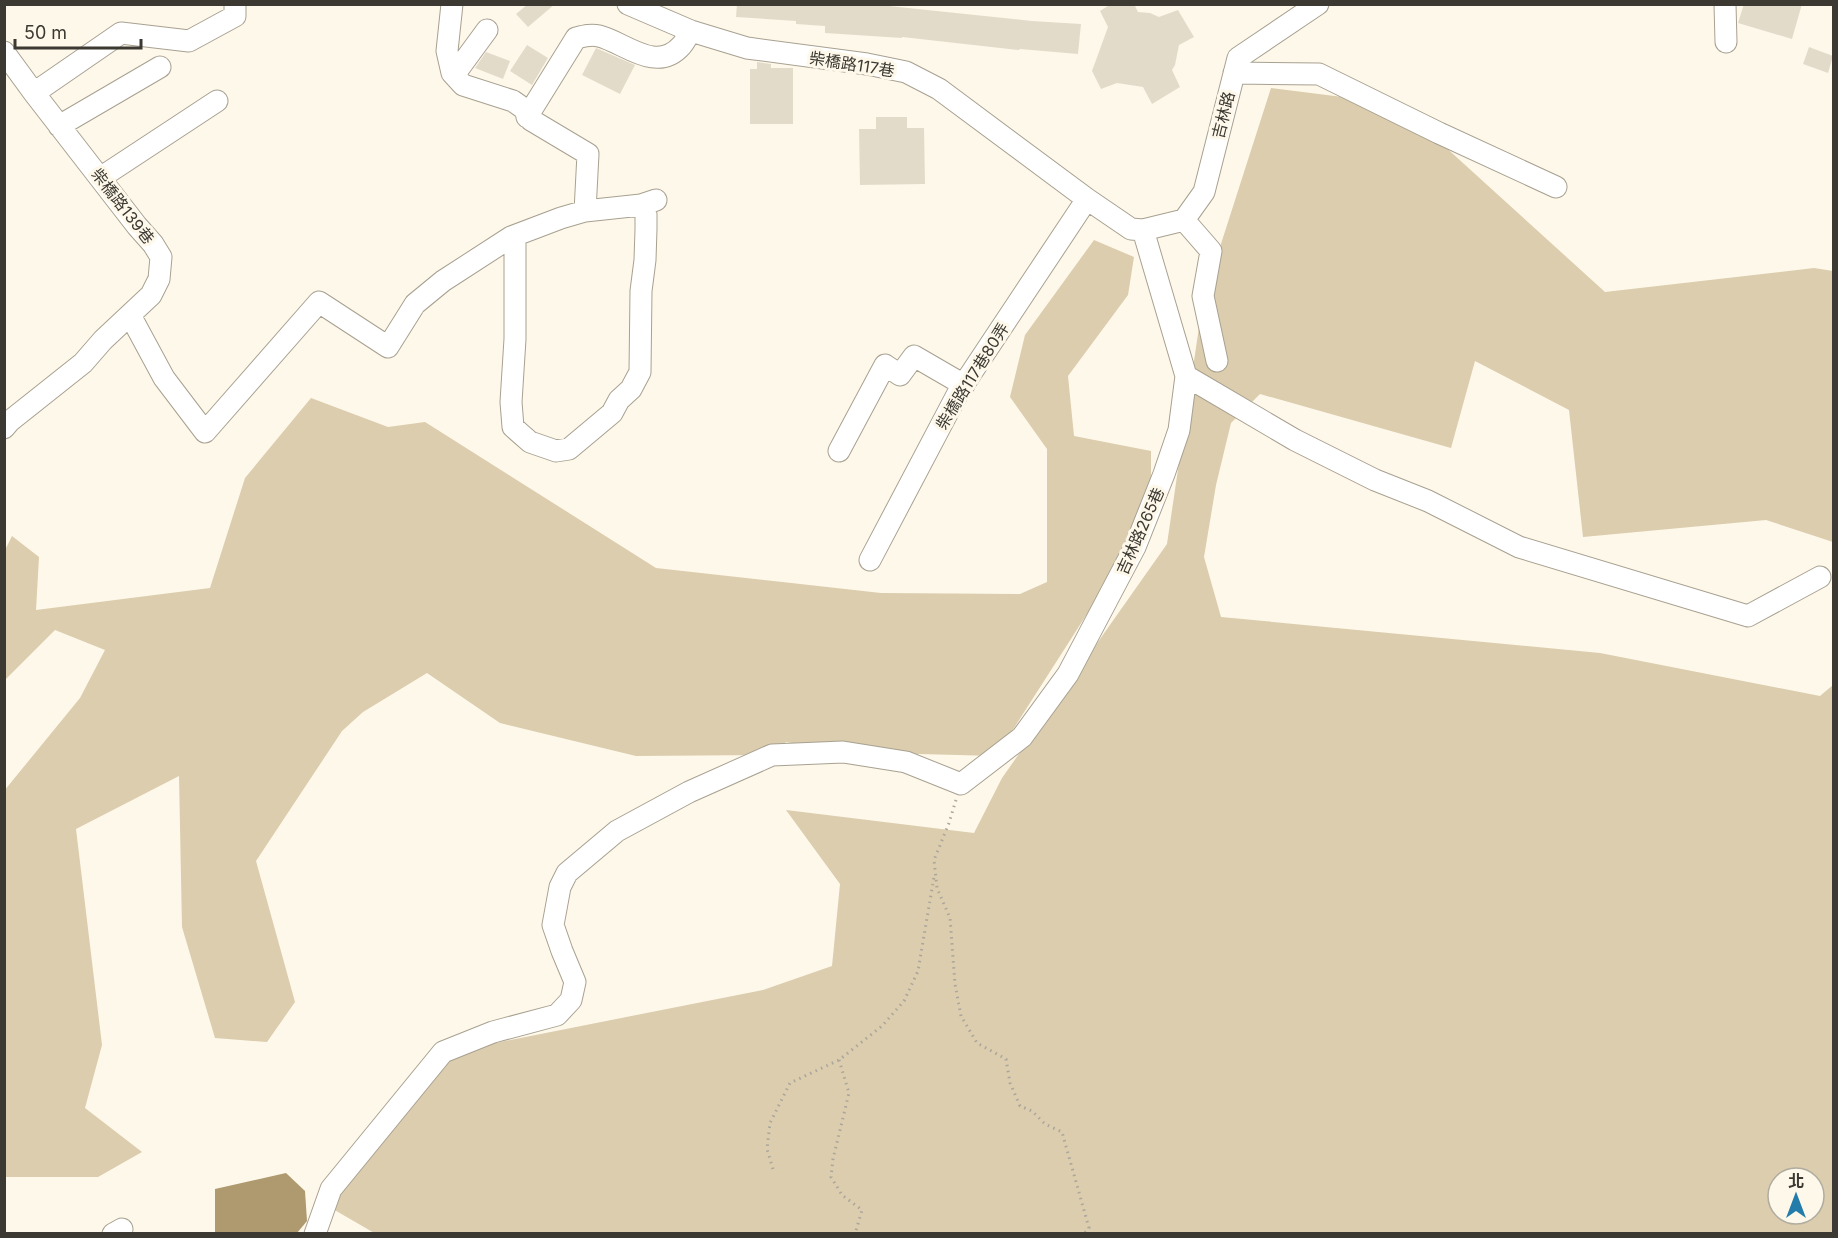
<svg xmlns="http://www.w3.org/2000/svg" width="1838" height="1238" viewBox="0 0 1838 1238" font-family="Inter,'Noto Sans TC',sans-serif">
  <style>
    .green { fill: #dbcdad; fill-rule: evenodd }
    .water { fill: #ae9a6e }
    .building { fill: #e3dbca }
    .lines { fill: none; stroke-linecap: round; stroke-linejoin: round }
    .minor-casing { stroke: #a8a191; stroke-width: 23 }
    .path { stroke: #aaa69b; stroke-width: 3; stroke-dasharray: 1.5 4.5; stroke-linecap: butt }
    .minor { stroke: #fff; stroke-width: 21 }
    .labels { text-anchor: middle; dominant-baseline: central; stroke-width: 6; stroke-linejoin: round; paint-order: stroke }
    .street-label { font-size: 16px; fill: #3c3932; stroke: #fef8ea }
  </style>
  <rect width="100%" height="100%" fill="#fef8ea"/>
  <path class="green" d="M1271 88 1398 104 1605 292 1814 268 1833 271V542L1766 520 1583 537 1569 410 1475 361 1451 448 1260 394 1231 423 1216 485 1204 557 1221 617 1600 653 1820 696 1833 685V1233L376 1234 326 1205 429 1056 763 990 832 966 840 884 786 810 974 833 1002 778 1167 544 1203 300ZM1778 1178H1814V1214H1778Z
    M1094 240 1134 257 1128 295 1068 376 1074 436 1151 451V490L1101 592 996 756 843 752 786 742 772 755 636 756 500 723 427 673 363 712 342 731 256 861 295 1002 267 1042 215 1038 182 927 179 776 76 829 102 1045 85 1108 142 1152 98 1177H5L4 791 80 698 105 650 55 630 5 680V550L12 536 39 557 36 610 210 588 245 478 311 398 388 427 425 422 656 568 881 593 1020 594 1047 582V449L1010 397 1025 335Z"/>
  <path class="water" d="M286 1173 305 1191 307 1221 297 1233H215V1189Z"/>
  <path class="building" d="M528 4H555L528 27 516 14Z
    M737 4H870L1032 21 1081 24 1078 54 1020 49 1019 50 902 37V38L825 33V26L796 24V21L736 17Z
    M1111 4H1134L1138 12 1150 13 1159 17 1178 10 1194 37 1179 45 1175 65 1172 70 1180 87 1152 104 1143 87 1117 83 1101 89 1092 71 1108 27 1100 11Z
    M1744 4H1802L1792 39 1738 23Z
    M527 45 548 58 532 85 510 71Z
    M1809 47 1833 56 1828 73 1803 64Z
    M596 48 635 65 620 94 582 75Z
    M486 52 510 61 503 79 475 68Z
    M757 62 771 64V68H793V124H750V69H757Z
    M876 117H907V128H924L925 184 860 185 859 129H876Z"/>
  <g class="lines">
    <defs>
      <path id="minor" d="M452 4 447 51 452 73 463 85 513 101 523 108 531 120 588 154 585 211
        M628 4 691 31 747 48 867 64 906 72 939 89 1087 199 1131 229 1143 230 1184 220 1204 192 1238 58 1318 4
        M1725 4 1726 42
        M4 52 34 93 137 226 153 244 161 257 159 279 151 295 103 340 83 363 10 421 4 428
        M1234 73 1319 74 1439 133 1556 187
        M454 75 487 30
        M34 93 121 33 189 41 235 16V4
        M527 117 576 38C584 36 591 34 599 36 624 42 656 74 681 46 685 42 687 36 691 31
        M59 126 160 67
        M100 178 217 101
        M1184 220 1211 251 1203 296 1217 361
        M511 237 515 243V339L511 402 513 427 530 442 556 451 569 449 612 413 619 400 631 389 640 372 641 291 645 260 646 229V214L641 205
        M130 315 164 378 205 432 319 302 388 347 415 304 443 281 511 237 561 218 585 211 641 205 656 200
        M1186 376 1295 440 1375 480 1428 501 1519 547 1748 616 1820 577
        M839 451 885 365 900 375 914 356 964 385
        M870 560 958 393 1087 199
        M113 1234 122 1229
        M315 1234 331 1189 443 1052 493 1032 557 1015 571 1000 575 982 562 951 553 925 560 887 567 873 617 831 689 792 772 755 843 752 906 762 961 784 1022 737 1068 674 1135 547 1164 474 1179 430 1186 376 1143 230"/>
    </defs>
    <use href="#minor" class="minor-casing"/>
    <path class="path" d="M956 800 949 823 934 860 937 888 950 918 955 984 961 1016 977 1043 1006 1059 1010 1083 1020 1106 1032 1111 1045 1124 1062 1132 1089 1228 1084 1234
      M839 1060 849 1093 833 1159 831 1177 842 1195 862 1210 855 1234
      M773 1169 767 1149 770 1123 790 1083 839 1060 882 1026 904 1001 918 971 934 877"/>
    <use href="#minor" class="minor"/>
  </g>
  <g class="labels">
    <g class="street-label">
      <text transform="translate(852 64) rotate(9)">柴橋路117巷</text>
      <text transform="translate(1223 115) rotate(-76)">吉林路</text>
      <text transform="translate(123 206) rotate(52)">柴橋路139巷</text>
      <text transform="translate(972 376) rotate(-58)">柴橋路117巷80弄</text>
      <text transform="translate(1140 531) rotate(-66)">吉林路265巷</text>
    </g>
  </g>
  <rect width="1838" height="1238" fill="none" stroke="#3c3932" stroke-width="12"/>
  <g transform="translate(1796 1196)"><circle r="28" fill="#fef8ea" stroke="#b0aca0" stroke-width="1.5"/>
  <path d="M0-4.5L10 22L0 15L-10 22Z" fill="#237caa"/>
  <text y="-9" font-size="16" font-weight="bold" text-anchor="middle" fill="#3c3932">北</text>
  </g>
  <path d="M15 39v9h126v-9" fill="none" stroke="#3c3932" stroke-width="3"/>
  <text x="24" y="39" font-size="18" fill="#3c3932" stroke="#fef8ea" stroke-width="4.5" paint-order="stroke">50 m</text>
</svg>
